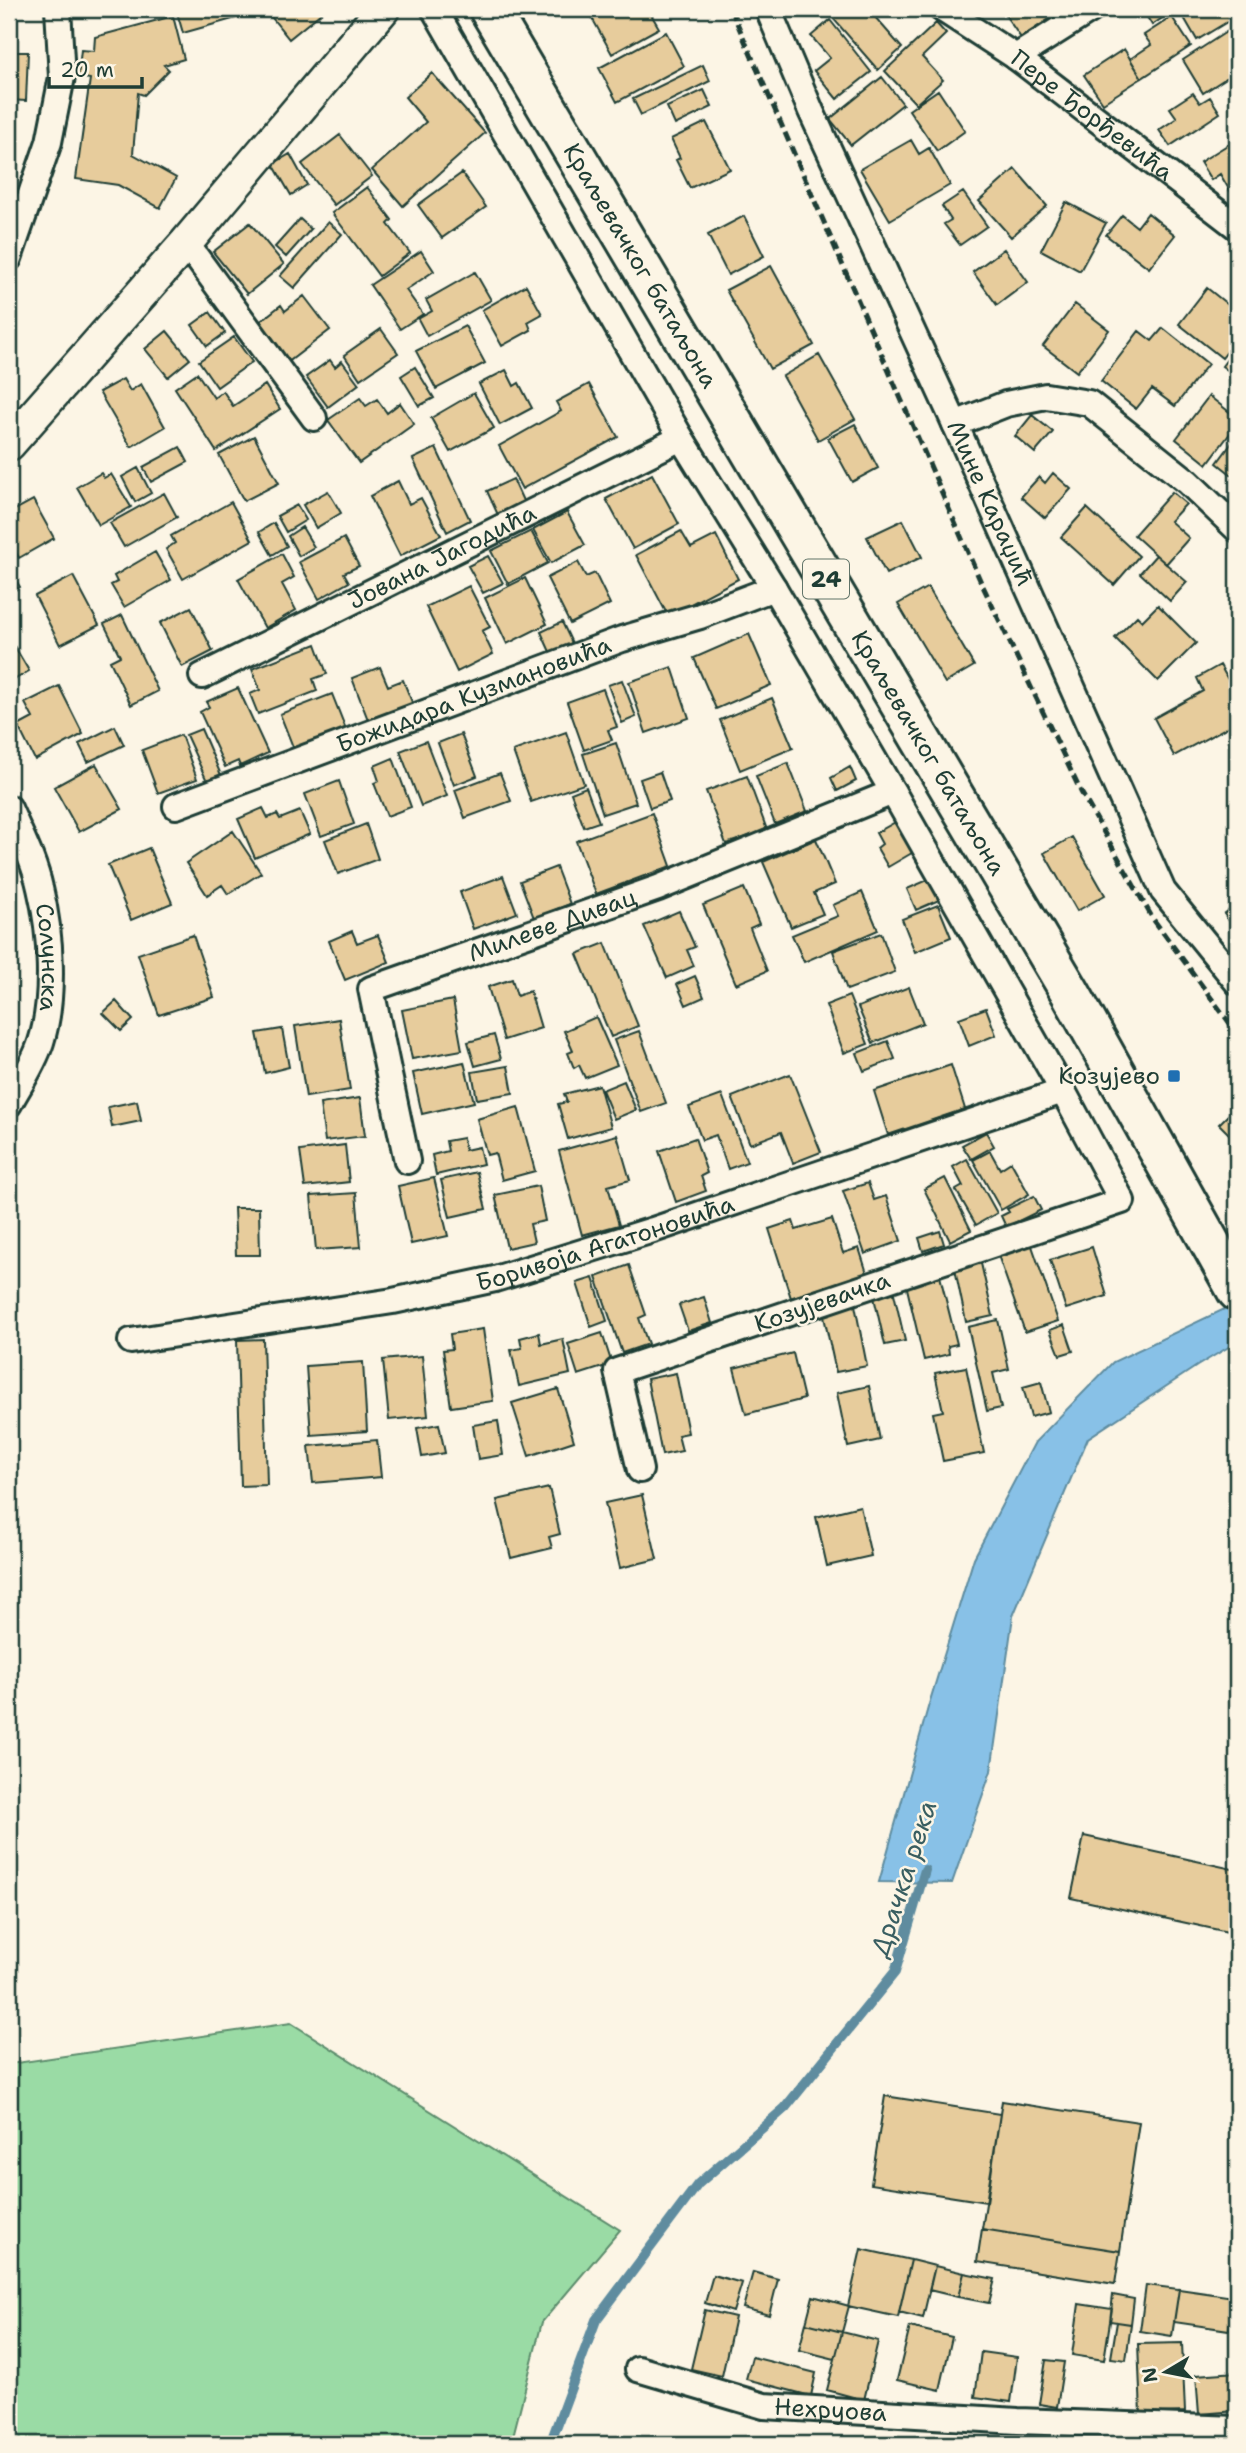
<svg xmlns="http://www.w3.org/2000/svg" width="1246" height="2453" viewBox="0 0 1246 2453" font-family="'Shantell Sans',sans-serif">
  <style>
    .green { fill: #9adba5; stroke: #5c8c6c; stroke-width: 2 }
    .water { fill: #88c1e7; stroke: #5e8c9f; stroke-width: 2 }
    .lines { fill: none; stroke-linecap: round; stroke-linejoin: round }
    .stream { stroke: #5e8c9f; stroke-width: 10 }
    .building { fill: #e7cc9c; stroke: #1f3d34; stroke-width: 2 }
    .minor-casing { stroke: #1f3d34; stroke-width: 30 }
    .tertiary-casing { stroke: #1f3d34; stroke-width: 37 }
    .primary-casing { stroke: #1f3d34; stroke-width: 44 }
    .minor { stroke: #fcf5e5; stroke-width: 24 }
    .tertiary { stroke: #fcf5e5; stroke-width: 32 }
    .primary { stroke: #fcf5e5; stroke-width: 38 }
    .rail { stroke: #1f3d34; stroke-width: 5; stroke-dasharray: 10 5; stroke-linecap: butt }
    .poi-dot { fill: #1f6fb2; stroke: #fcf5e5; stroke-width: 2.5 }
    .labels { text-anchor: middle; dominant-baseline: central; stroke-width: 5; stroke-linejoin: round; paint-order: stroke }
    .shield { fill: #fcf5e5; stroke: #617469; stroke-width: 2 }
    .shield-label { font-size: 23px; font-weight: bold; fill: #1f3d34 }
    .street-label { font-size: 24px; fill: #1f3d34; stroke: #fcf5e5 }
    .poi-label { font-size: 24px; fill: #1f3d34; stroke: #fcf5e5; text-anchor: end }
    .water-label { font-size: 26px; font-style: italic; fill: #395e61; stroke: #fcf5e5 }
  </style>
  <rect width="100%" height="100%" fill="#fcf5e5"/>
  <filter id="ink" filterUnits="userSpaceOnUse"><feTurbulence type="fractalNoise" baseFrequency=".0143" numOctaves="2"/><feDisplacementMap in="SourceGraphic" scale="14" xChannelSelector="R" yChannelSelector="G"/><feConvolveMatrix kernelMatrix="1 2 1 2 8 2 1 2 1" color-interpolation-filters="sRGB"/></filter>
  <g filter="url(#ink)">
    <path class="green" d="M291 2023 620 2230 542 2322 511 2444H9V2064Z"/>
    <path class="water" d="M1237 1303V1342L1197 1366 1088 1438 1013 1616 991 1771 952 1883 879 1882 929 1704 974 1558 1035 1442 1113 1362Z"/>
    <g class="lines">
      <path class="stream" d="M550 2444 596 2320 698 2184 785 2108 895 1972 925 1870"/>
    </g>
    <path class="building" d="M108 9H133L110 16Z
      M176 9H253L254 13 183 33Z
      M265 9H326L289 39Z
      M608 9H648L659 28 612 54 592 18Z
      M840 9H868L902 48 878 70 831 16Z
      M1001 9H1064L1021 38Z
      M1142 9H1173L1174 10 1152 25Z
      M1179 9H1226L1232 19 1197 40Z
      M173 16 184 59 164 65 169 70 144 95 138 93 133 154 176 178 160 208 118 185 76 179 90 79 78 77 81 50 94 51 95 37Z
      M1172 17 1191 46 1142 78 1130 59 1151 45 1144 35Z
      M830 20 871 72 837 99 814 71 830 58 811 36Z
      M936 23 946 34 922 57 943 80 916 104 885 71Z
      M1237 25V71L1203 93 1183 60Z
      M666 32 684 66 617 102 599 68Z
      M1124 49 1142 78 1103 103 1084 75Z
      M9 52H28L26 101 9 100Z
      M703 65 710 81 641 115 633 99Z
      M432 73 485 133 403 206 372 170 426 122 405 97Z
      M882 77 903 104 851 145 830 119Z
      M704 90 712 107 675 125 667 107Z
      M938 90 965 131 937 151 909 110Z
      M1193 93 1200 103 1210 97 1220 113 1170 146 1159 130 1177 118 1170 108Z
      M9 109H16L13 154 9 153Z
      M706 122 730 169 690 188 676 160 680 158 671 139Z
      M340 135 372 176 334 205 302 164Z
      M1237 139V186L1230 191 1220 174 1211 180 1200 162Z
      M911 140 919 154 929 148 950 185 890 220 860 169Z
      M290 154 307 185 291 195 273 164Z
      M1015 169 1047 206 1011 237 979 201Z
      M462 173 486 207 442 238 418 205Z
      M9 176 15 178 9 202Z
      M367 187 392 220 388 224 410 253 379 276 332 213Z
      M963 192 987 226 960 245 944 224 951 220 942 206Z
      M1066 202 1106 223 1080 271 1041 250Z
      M1148 213 1175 235 1149 268 1106 235 1122 215 1137 227Z
      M744 216 764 256 728 275 708 235Z
      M300 219 311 229 286 257 275 247Z
      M328 222 342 234 294 288 280 276Z
      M250 223 284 264 247 294 213 252Z
      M1004 249 1028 282 997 305 973 272Z
      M421 251 434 271 406 290 423 314 400 329 370 285Z
      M771 266 814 345 770 369 726 290Z
      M475 272 491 300 427 336 418 319 432 311 426 300Z
      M526 285 542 314 528 322 531 330 502 346 482 310Z
      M1207 288 1237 312V339L1222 358 1179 324Z
      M304 296 330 330 287 363 257 324 281 305 285 311Z
      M1075 304 1109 330 1077 372 1043 346Z
      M210 312 225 333 207 346 192 325Z
      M465 326 485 363 436 389 416 351Z
      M1163 328 1208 364 1175 406 1152 389 1136 409 1101 381 1139 331 1152 341Z
      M381 329 398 353 360 379 344 355Z
      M167 331 190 359 168 377 145 349Z
      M234 337 252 362 217 387 199 361Z
      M1237 346V377L1222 366Z
      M819 355 855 419 818 440 783 376Z
      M330 360 335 367 342 361 359 384 328 407 306 377Z
      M415 367 434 398 419 406 401 376Z
      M506 370 514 386 519 383 532 408 500 425 479 384Z
      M197 373 214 398 223 391 233 406 265 385 280 409 216 451 175 388Z
      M123 379 130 391 141 384 165 427 131 447 99 392Z
      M589 384 618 437 522 489 499 446 561 411 556 402Z
      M474 393 494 428 450 452 431 418Z
      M1209 396 1237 418V424L1207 464 1176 439Z
      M360 398 366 406 377 399 387 413 400 403 414 424 359 463 328 420Z
      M1032 415 1053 432 1035 453 1015 436Z
      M855 424 878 468 852 482 828 438Z
      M254 436 279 483 244 501 219 455Z
      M1237 436V479L1217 463Z
      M180 447 188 462 151 482 143 467Z
      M436 448 470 520 447 532 413 459Z
      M138 468 151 493 135 502 122 477Z
      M101 473 104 478 111 474 131 507 99 525 77 487Z
      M1053 473 1071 489 1045 518 1021 497 1039 477 1045 483Z
      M652 474 679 524 633 549 606 499Z
      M513 479 524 503 498 515 487 491Z
      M398 481 409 504 421 498 441 535 400 556 370 496Z
      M328 491 341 513 316 528 303 505Z
      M1172 492 1186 504 1170 521 1189 538 1166 564 1134 535Z
      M164 493 177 517 124 547 110 523Z
      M33 500 54 538 19 558 9 540V513Z
      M231 502 252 540 183 579 166 549 175 543 171 536Z
      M297 505 306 520 286 532 277 516Z
      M1087 508 1139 556 1114 585 1061 537Z
      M567 512 585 545 551 563 533 530Z
      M903 520 922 557 886 574 867 537Z
      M274 523 287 546 272 555 259 532Z
      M302 527 314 547 299 556 288 536Z
      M531 531 548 563 508 584 491 551Z
      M681 531 691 548 716 535 738 579 668 616 636 555Z
      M344 538 359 566 344 573 349 582 319 599 299 562Z
      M155 552 171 580 124 607 111 585 117 582 114 576Z
      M282 554 294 577 282 584 296 610 265 628 238 579Z
      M1156 555 1187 582 1170 601 1140 573Z
      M488 556 503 583 483 593 468 566Z
      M578 562 586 577 595 573 610 604 570 624 547 578Z
      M9 569 20 587 9 594Z
      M73 576 99 625 60 645 35 596Z
      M525 578 547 624 507 644 485 598Z
      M469 586 490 627 482 631 493 654 457 672 426 607Z
      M928 587 974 666 945 683 898 604Z
      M1158 605 1196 643 1158 681 1115 638 1137 616 1142 621Z
      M191 607 213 651 182 667 160 623Z
      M122 615 158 691 131 705 110 661 120 656 104 624Z
      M562 622 572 643 551 654 541 632Z
      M749 634 771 685 716 709 694 658Z
      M9 637 29 671 9 683Z
      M316 644 327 674 313 679 317 691 258 714 250 694 260 690 252 669Z
      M1220 665 1237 696V722L1174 756 1154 718 1203 691 1197 678Z
      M380 667 388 686 403 680 414 707 370 725 352 678Z
      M672 667 689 718 646 733 629 682Z
      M622 680 636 717 622 723 608 685Z
      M59 686 83 734 35 760 18 726 33 718 25 703Z
      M238 688 268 753 240 766 238 761 225 767 200 712 209 707 206 702Z
      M603 689 617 727 608 730 612 740 584 750 567 702Z
      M332 694 347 732 295 752 280 714Z
      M772 698 793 748 740 770 720 720Z
      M115 726 124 745 88 762 79 744Z
      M201 729 221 775 207 781 186 735Z
      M566 732 584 784 531 802 513 751Z
      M461 734 477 776 454 785 438 743Z
      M181 735 197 779 158 793 142 750Z
      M426 741 447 796 421 806 400 751Z
      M616 743 636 803 603 814 583 754Z
      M393 758 411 807 387 816 374 783 379 781 374 766Z
      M788 763 807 811 775 824 756 776Z
      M96 764 122 809 79 832 54 787Z
      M850 767 856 781 837 791 831 778Z
      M660 772 670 801 650 808 640 779Z
      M500 773 511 801 465 818 455 790Z
      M747 776 767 830 726 844 706 791Z
      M339 781 354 824 321 836 305 794Z
      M586 787 599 822 584 827 571 793Z
      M263 808 268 818 277 814 280 819 300 811 310 834 255 858 238 819Z
      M652 813 671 866 596 894 576 841Z
      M899 820 917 850 888 867 877 848 882 844 876 833Z
      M366 824 378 859 338 874 325 840Z
      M233 831 261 873 228 894 222 885 207 895 186 863Z
      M1072 837 1105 895 1077 911 1044 853Z
      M816 839 835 884 814 893 823 914 791 927 763 862Z
      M149 848 172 903 131 920 108 865Z
      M556 867 570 904 534 918 520 881Z
      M503 876 517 913 473 929 460 892Z
      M930 879 939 900 916 910 907 889Z
      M744 888 759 924 750 928 767 971 736 984 703 905Z
      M862 892 878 930 804 962 792 935 838 916 833 905Z
      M1237 904V932L1224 914Z
      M938 905 951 937 915 952 902 919Z
      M679 911 695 947 687 950 694 966 667 978 644 926Z
      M352 931 357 943 378 935 389 962 345 980 329 941Z
      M881 933 895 972 847 990 833 951Z
      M193 935 214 997 159 1015 138 954Z
      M605 943 638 1026 611 1037 577 954Z
      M695 976 704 997 686 1005 677 984Z
      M512 979 517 996 530 991 541 1028 504 1040 488 987Z
      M909 987 923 1023 873 1043 858 1007Z
      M849 996 868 1044 844 1053 826 1005Z
      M453 1000 462 1050 412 1059 402 1010Z
      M116 1001 133 1020 121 1031 103 1013Z
      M986 1008 996 1035 969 1046 959 1018Z
      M596 1017 617 1065 585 1078 579 1065 574 1068 568 1053 573 1051 564 1031Z
      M339 1019 350 1090 306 1097 295 1026Z
      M282 1029 289 1067 265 1073 257 1033Z
      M639 1031 666 1103 641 1112 614 1040Z
      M494 1035 501 1059 475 1066 468 1042Z
      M888 1041 895 1059 864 1071 857 1053Z
      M464 1062 474 1102 422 1114 413 1073Z
      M951 1065 965 1109 888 1135 874 1091Z
      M508 1066 513 1093 477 1099 472 1072Z
      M790 1074 821 1152 793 1163 781 1132 750 1144 732 1097Z
      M624 1081 636 1110 614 1119 602 1090Z
      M599 1085 611 1127 568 1139 558 1104 567 1102 564 1094Z
      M722 1095 747 1162 728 1169 716 1135 702 1140 689 1107Z
      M360 1098 365 1136 325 1141 320 1104Z
      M137 1101 141 1121 112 1127 108 1107Z
      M1237 1106V1142L1219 1124Z
      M518 1107 535 1171 502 1180 495 1153 487 1155 477 1119Z
      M986 1132 994 1146 971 1159 962 1145Z
      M617 1135 630 1180 608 1186 619 1225 582 1235 559 1151Z
      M463 1138 465 1150 479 1147 483 1164 436 1175 432 1155 448 1151 446 1141Z
      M695 1138 707 1173 701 1176 706 1191 676 1202 659 1151Z
      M345 1145 349 1182 305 1187 300 1151Z
      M990 1151 1000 1169 1011 1162 1029 1194 1001 1210 973 1160Z
      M967 1159 997 1213 976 1225 956 1190 963 1186 953 1167Z
      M477 1172 486 1209 450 1217 441 1180Z
      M434 1178 448 1236 411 1244 398 1186Z
      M945 1178 971 1230 950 1241 924 1189Z
      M868 1183 874 1200 886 1196 901 1241 865 1254 843 1191Z
      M538 1186 545 1221 530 1224 534 1242 507 1248 495 1195Z
      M356 1193 361 1247 316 1250 311 1196Z
      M1034 1196 1041 1210 1006 1227 1001 1216 1009 1212 1007 1209Z
      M234 1208H259L260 1255H236Z
      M832 1219 843 1253 859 1248 867 1273 791 1298 769 1229 793 1221 796 1230Z
      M940 1231 944 1244 923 1251 919 1238Z
      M1031 1243 1058 1321 1025 1332 998 1255Z
      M1092 1247 1107 1296 1066 1309 1050 1260Z
      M980 1259 993 1316 966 1322 954 1264Z
      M629 1265 646 1315 639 1318 648 1344 622 1353 596 1277Z
      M940 1276 957 1344 948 1346 949 1354 924 1360 906 1284Z
      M593 1278 607 1321 591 1327 577 1283Z
      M893 1289 905 1341 885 1345 873 1293Z
      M704 1297 712 1323 688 1331 679 1305Z
      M855 1305 867 1366 836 1372 823 1312Z
      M998 1320 1009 1369 993 1373 1001 1408 987 1411 968 1327Z
      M1064 1325 1073 1351 1060 1355 1050 1330Z
      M483 1329 493 1401 451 1407 443 1350 452 1349 450 1334Z
      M539 1333 541 1344 563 1339 570 1374 519 1386 511 1350 522 1348 520 1338Z
      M602 1333 612 1364 578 1375 568 1344Z
      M263 1339 267 1485 241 1486 237 1340Z
      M793 1353 804 1399 746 1414 734 1368Z
      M422 1356 428 1416 389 1420 383 1360Z
      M363 1362 367 1431 311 1435 306 1366Z
      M966 1367 984 1453 943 1461 933 1413 943 1411 935 1373Z
      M676 1373 688 1433 678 1435 682 1451 662 1455 647 1379Z
      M1041 1382 1049 1412 1031 1417 1023 1387Z
      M869 1386 880 1440 848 1447 837 1393Z
      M558 1389 574 1441 529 1456 512 1403Z
      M498 1421 503 1455 478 1459 473 1425Z
      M439 1424 445 1453 422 1457 417 1428Z
      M377 1440 381 1477 313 1483 309 1446Z
      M549 1488 560 1534 549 1537 552 1548 511 1558 497 1500Z
      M642 1495 657 1559 620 1568 605 1503Z
      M860 1506 871 1556 827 1566 816 1517Z
      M1084 1836 1237 1870V1934L1071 1898Z
      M885 2096 1000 2114 987 2202 871 2184Z
      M1002 2101 1139 2122 1120 2251 982 2229Z
      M982 2229 1120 2251 1115 2284 977 2262Z
      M861 2249 911 2260 898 2317 848 2306Z
      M911 2260 935 2266 923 2318 899 2312Z
      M935 2266 964 2273 958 2297 929 2290Z
      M753 2272 778 2279 769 2315 743 2308Z
      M964 2273 995 2279 989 2303 958 2297Z
      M713 2275 742 2283 733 2312 705 2303Z
      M1146 2285 1179 2289 1172 2336 1140 2331Z
      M1179 2289 1234 2297 1229 2330 1174 2322Z
      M1113 2295 1134 2299 1131 2324 1110 2321Z
      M813 2296 849 2306 842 2332 806 2323Z
      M1079 2304 1112 2309 1104 2360 1072 2355Z
      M705 2310 735 2317 722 2376 691 2369Z
      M1117 2322 1131 2324 1126 2360 1111 2358Z
      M806 2323 842 2332 835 2359 799 2350Z
      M910 2327 952 2337 940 2390 897 2380Z
      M842 2332 878 2341 864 2400 827 2390Z
      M1182 2343 1185 2412 1141 2414 1138 2344Z
      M981 2352 1017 2357 1011 2402 975 2397Z
      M752 2357 816 2373 811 2396 746 2379Z
      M1046 2360 1064 2362 1057 2407 1039 2404Z
      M1237 2372V2411L1199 2414 1196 2375Z"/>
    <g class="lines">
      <defs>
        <g id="minor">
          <path d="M434 9 681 438 774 588 893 792 1063 1091 1122 1201 617 1371 640 1470"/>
          <path id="s1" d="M768 9 811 111 955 424 1163 891 1237 982"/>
          <path id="s2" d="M942 9 1016 57 1237 227"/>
          <path d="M1016 57 1092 9"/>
          <path d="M186 243 314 418"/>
          <path d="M9 258 49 142 62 77 58 9"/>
          <path d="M955 424 1006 404 1046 396 1089 403 1188 482 1237 529"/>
          <path id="s3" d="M202 676 681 438"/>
          <path id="s4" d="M176 806 622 639 700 616 774 588"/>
          <path id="s5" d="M9 808C20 834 34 860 40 888 51 933 55 998 41 1042 34 1064 20 1084 9 1104"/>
          <path id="s6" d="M407 1161 371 989 658 888 893 792"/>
          <path id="s7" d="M131 1341 393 1301 495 1279 653 1230 1063 1091"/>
          <path id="s8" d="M638 2369 764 2406 1018 2421 1237 2429"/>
        </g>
        <path id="tertiary" d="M9 444 186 243 383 9"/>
        <g id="primary">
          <path id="s9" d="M489 9 1070 992 1237 1291"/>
        </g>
      </defs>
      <use href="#minor" class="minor-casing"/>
      <use href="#tertiary" class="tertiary-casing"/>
      <use href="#primary" class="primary-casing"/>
      <use href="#minor" class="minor"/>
      <use href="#tertiary" class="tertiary"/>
      <use href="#primary" class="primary"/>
      <path class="rail" d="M731 9 980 580 1081 792 1153 919 1237 1033"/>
    </g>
  </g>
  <rect class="poi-dot" x="1167" y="1069" width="14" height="14" rx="3.5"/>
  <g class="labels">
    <rect class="shield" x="803" y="559.5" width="46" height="39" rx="5"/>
    <g class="shield-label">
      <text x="826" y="579">24</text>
    </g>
    <g class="street-label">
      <text stroke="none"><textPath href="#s2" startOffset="184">Пере Ђорђевића</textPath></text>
      <text stroke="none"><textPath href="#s9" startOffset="298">Краљевачког батаљона</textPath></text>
      <text stroke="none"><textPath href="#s1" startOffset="542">Мине Караџић</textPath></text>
      <text stroke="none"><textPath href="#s3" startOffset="268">Јована Јагодића</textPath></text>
      <text stroke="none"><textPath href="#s4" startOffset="318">Божидара Кузмановића</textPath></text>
      <text stroke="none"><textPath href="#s9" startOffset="864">Краљевачког батаљона</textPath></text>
      <text stroke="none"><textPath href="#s6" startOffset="368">Милеве Дивац</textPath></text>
      <text stroke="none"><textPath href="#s5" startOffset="156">Солунска</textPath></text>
      <text stroke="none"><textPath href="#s7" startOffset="485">Боривоја Агатоновића</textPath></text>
      <text transform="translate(822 1302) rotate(-19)">Козујевачка</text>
      <text stroke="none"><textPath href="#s8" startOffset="198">Нехруова</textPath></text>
    </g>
    <g class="poi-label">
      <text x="1160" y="1076">Козујево</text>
    </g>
    <g class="water-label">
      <text transform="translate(903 1878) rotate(-72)">Драчка река</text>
    </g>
  </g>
  <rect width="1246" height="2453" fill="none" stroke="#fcf5e5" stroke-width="35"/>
  <rect x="18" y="18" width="1211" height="2418" fill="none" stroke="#1f3d34" stroke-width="2.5" filter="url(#ink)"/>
  <g transform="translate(1166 2372) rotate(260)" stroke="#fcf5e5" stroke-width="5" paint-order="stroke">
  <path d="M0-5L12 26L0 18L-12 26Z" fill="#1f3d34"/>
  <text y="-10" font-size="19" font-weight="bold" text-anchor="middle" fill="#1f3d34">N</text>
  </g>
  <path d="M49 77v10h93v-10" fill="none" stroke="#1f3d34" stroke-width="3.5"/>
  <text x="60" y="77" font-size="21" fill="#1f3d34" stroke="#fcf5e5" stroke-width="5" paint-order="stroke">20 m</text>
</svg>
